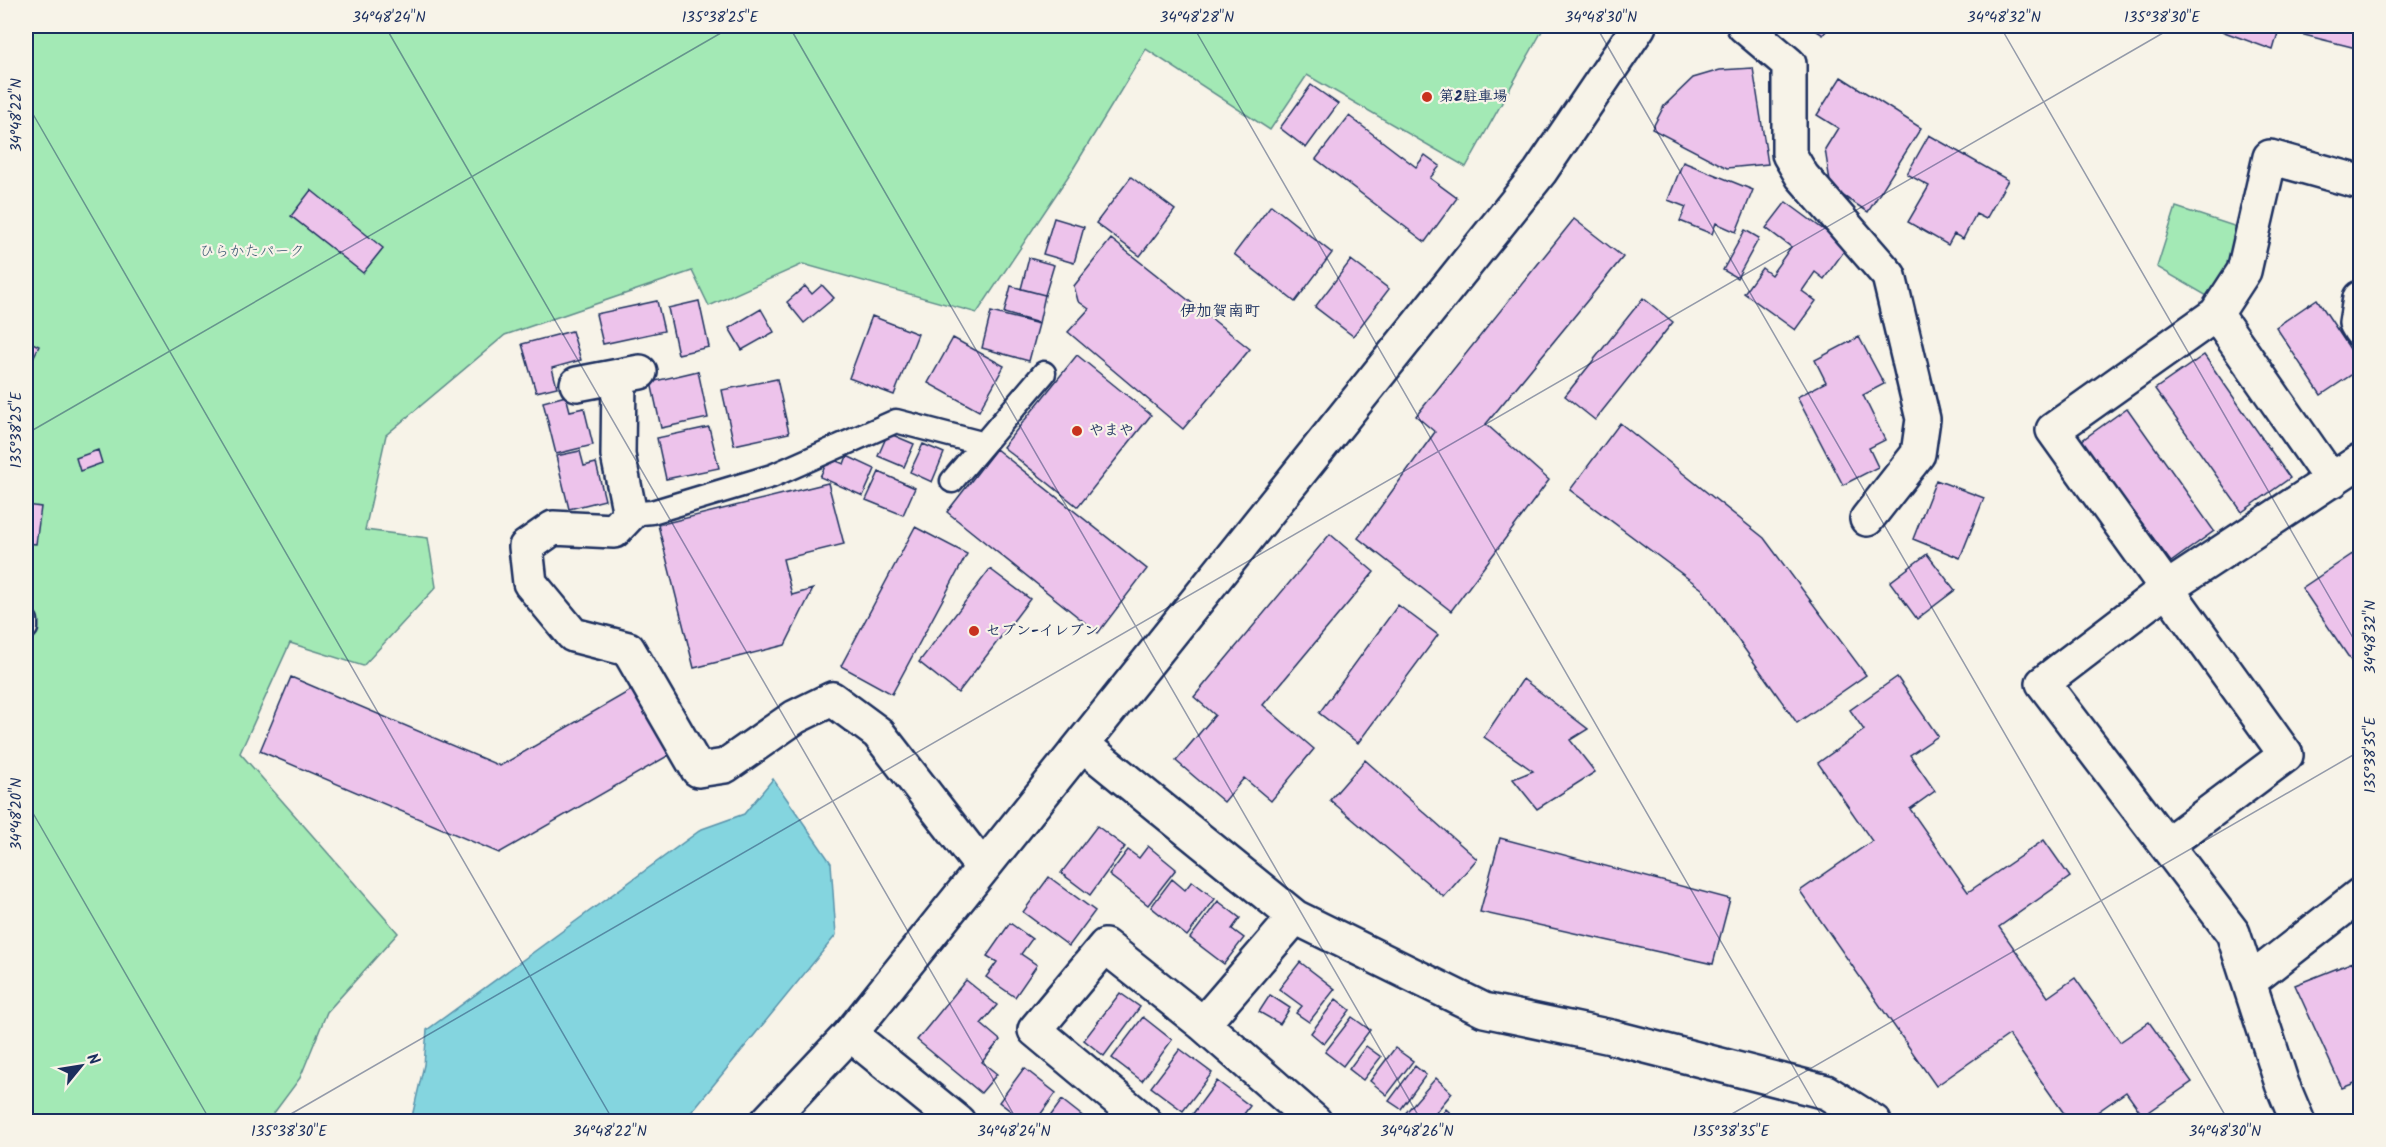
<svg xmlns="http://www.w3.org/2000/svg" width="2386" height="1147" viewBox="0 0 2386 1147" font-family="Kalam,'Klee One',sans-serif">
  <style>
    .green { fill: #a3e9b5; stroke: #5f8c8a; stroke-width: 1.5 }
    .water { fill: #84d5df; stroke: #5a93ab; stroke-width: 1.5 }
    .building { fill: #edc3eb; stroke: #1b2f5e; stroke-width: 1.5 }
    .lines { fill: none; stroke-linecap: round; stroke-linejoin: round }
    .lane-casing { stroke: #1b2f5e; stroke-width: 27 }
    .street-casing { stroke: #1b2f5e; stroke-width: 38 }
    .secondary-casing { stroke: #1b2f5e; stroke-width: 38 }
    .lane { stroke: #f7f3e8; stroke-width: 22 }
    .street { stroke: #f7f3e8; stroke-width: 33 }
    .secondary { stroke: #f7f3e8; stroke-width: 33 }
    .ticks { fill: none; stroke: #1b2f5e; stroke-width: 1.5; stroke-opacity: 0.45 }
    .poi-dot { fill: #c8321e; stroke: #f7f3e8; stroke-width: 2 }
    .labels { text-anchor: middle; dominant-baseline: central; stroke-width: 4.5; stroke-linejoin: round; paint-order: stroke }
    .poi-label { font-size: 15px; font-weight: bold; fill: #1b2f5e; stroke: #f7f3e8; text-anchor: start }
    .park-label { font-size: 15px; fill: #36546f; stroke: #f7f3e8 }
    .neighbourhood-label { font-size: 16px; font-weight: bold; fill: #1b2f5e; stroke: #f7f3e8 }
    .neatline { fill: none; stroke: #1b2f5e; stroke-width: 2 }
    .ticks-label { font-size: 15px; text-anchor: middle; fill: #1b2f5e }
  </style>
  <rect width="100%" height="100%" fill="#f7f3e8"/>
  <filter id="ink" filterUnits="userSpaceOnUse"><feTurbulence type="fractalNoise" baseFrequency=".0167" numOctaves="2"/><feDisplacementMap in="SourceGraphic" scale="12" xChannelSelector="R" yChannelSelector="G"/><feConvolveMatrix kernelMatrix="1 2 1 2 8 2 1 2 1" color-interpolation-filters="sRGB"/></filter>
  <g filter="url(#ink)">
    <path class="green" d="M26 26H1540L1542 31 1466 167 1307 75 1270 130 1146 49 1073 169 977 313 803 264 709 306 692 271 505 335 386 435 365 530 428 538 436 587 363 666 290 643 240 753 398 933 327 1012 300 1078 268 1121 26 1122Z
      M2176 207 2243 229 2236 264 2214 300 2157 267Z"/>
    <path class="water" d="M773 779 831 863 836 935 684 1121H411L424 1065 427 1030 702 829 744 814Z"/>
    <path class="building" d="M1511 26H1535L1514 34Z
      M1809 26H1830L1823 35Z
      M2208 26H2280L2273 50Z
      M2297 26H2360V49L2296 33Z
      M1753 68 1768 164 1727 168 1652 129 1664 106 1693 78 1720 70Z
      M1841 77 1921 128 1868 212 1831 188 1825 149 1838 128 1817 115Z
      M1311 85 1338 104 1306 148 1280 128Z
      M1349 116 1416 167 1425 155 1440 166 1430 178 1457 198 1425 242 1316 159Z
      M1929 135 2008 180 1986 219 1976 214 1963 239 1954 234 1948 245 1908 222 1929 186 1907 174Z
      M1683 162 1753 190 1736 232 1716 223 1712 234 1680 221 1686 207 1668 200Z
      M1131 177 1175 210 1140 256 1096 223Z
      M311 190 383 248 363 273 291 216Z
      M1786 202 1847 247 1824 279 1815 272 1802 291 1816 301 1795 330 1744 293 1762 268 1771 275 1791 247 1766 228Z
      M1271 205 1332 253 1295 302 1234 254Z
      M1054 218 1084 227 1074 263 1043 254Z
      M1574 219 1623 257 1486 424 1549 480 1451 611 1358 538 1435 432 1416 416Z
      M1745 230 1759 238 1737 278 1723 270Z
      M1111 239 1250 349 1183 429 1068 332 1089 309 1078 301 1074 286Z
      M1029 258 1054 265 1045 295 1021 289Z
      M1351 260 1389 289 1353 336 1315 307Z
      M822 285 834 298 804 323 787 302 805 286 812 294Z
      M1011 286 1045 295 1039 323 1004 313Z
      M1643 298 1673 322 1595 420 1565 396Z
      M2317 299 2360 364V369L2321 395 2276 327Z
      M657 301 664 331 603 344 596 314Z
      M699 301 709 347 678 354 668 308Z
      M761 309 774 332 742 350 729 328Z
      M991 312 1039 324 1029 361 982 348Z
      M872 316 918 334 894 395 849 378Z
      M572 331 581 360 552 368 557 387 536 392 522 344Z
      M1859 337 1884 384 1863 395 1885 440 1869 448 1878 467 1843 485 1797 397 1826 382 1815 360Z
      M953 338 1004 366 979 411 928 383Z
      M26 340 39 346 26 372Z
      M1077 355 1151 415 1078 507 1003 447Z
      M2204 355 2290 478 2242 512 2155 389Z
      M698 371 708 418 661 428 651 382Z
      M777 379 789 433 734 445 722 390Z
      M566 396 570 411 584 408 593 445 556 454 543 402Z
      M2127 408 2214 531 2171 562 2081 441Z
      M1620 423 1764 538 1866 675 1797 723 1702 589 1570 490Z
      M709 427 719 468 666 479 657 438Z
      M888 433 914 444 904 467 878 456Z
      M923 444 944 453 932 482 910 472Z
      M996 449 1147 569 1098 633 947 512Z
      M98 450 102 463 80 471 76 458Z
      M580 451 584 466 596 463 605 500 569 509 556 456Z
      M847 456 875 469 863 496 820 477 829 458 844 464Z
      M879 472 915 488 903 515 866 500Z
      M1936 480 1984 498 1960 558 1913 539Z
      M828 483 844 544 783 559 792 595 813 589 785 645 694 668 658 525Z
      M26 505 41 507 36 544 26 543Z
      M915 527 967 554 892 694 841 666Z
      M1330 534 1374 572 1263 705 1314 749 1271 801 1244 778 1224 802 1176 761 1215 715 1194 697Z
      M2354 553 2360 561V674L2302 588Z
      M1927 554 1955 590 1917 619 1890 582Z
      M990 569 1030 599 958 693 919 662Z
      M1398 605 1438 635 1358 743 1319 713Z
      M291 677 500 766 633 689 671 754 499 853 260 751Z
      M1897 677 1938 736 1910 755 1935 791 1910 809 1968 892 2044 840 2070 877 1999 927 2048 997 2075 978 2120 1042 2149 1022 2192 1082 2143 1116 2126 1092 2083 1122H2070L2009 1035 1936 1086 1800 891 1872 841 1818 763 1864 730 1850 710Z
      M1523 679 1588 729 1570 740 1595 772 1537 809 1513 779 1533 771 1484 737Z
      M1365 760 1477 859 1444 897 1330 800Z
      M1097 826 1125 847 1090 895 1061 873Z
      M1500 838 1730 899 1713 964 1480 912Z
      M1148 846 1176 869 1148 905 1109 875 1128 850 1139 858Z
      M1049 877 1095 911 1069 946 1023 912Z
      M1172 879 1185 890 1192 881 1215 899 1187 936 1151 907Z
      M1218 901 1240 918 1232 929 1244 938 1224 964 1190 938Z
      M1010 923 1032 939 1021 954 1037 965 1015 997 986 977 997 962 987 956Z
      M1300 962 1335 989 1309 1022 1296 1013 1302 1006 1279 989Z
      M2353 962 2360 978V1081L2342 1088 2295 985Z
      M966 980 997 1005 981 1024 1000 1040 982 1062 997 1074 981 1093 917 1040Z
      M1120 993 1140 1007 1104 1056 1084 1040Z
      M1270 995 1290 1008 1280 1024 1259 1012Z
      M1336 999 1350 1010 1324 1044 1311 1033Z
      M1143 1017 1172 1040 1142 1081 1112 1058Z
      M1352 1017 1370 1030 1343 1066 1325 1052Z
      M1366 1046 1381 1057 1363 1080 1349 1069Z
      M1395 1048 1413 1061 1387 1095 1370 1081Z
      M1180 1049 1212 1073 1183 1111 1151 1087Z
      M1415 1066 1426 1075 1401 1109 1389 1101Z
      M1024 1068 1056 1093 1035 1122H1025L999 1102Z
      M1436 1078 1452 1093 1428 1122H1409L1403 1116Z
      M1217 1081 1250 1106 1238 1122H1192L1189 1119Z
      M1062 1100 1090 1122H1046Z
      M1446 1109 1460 1122H1436Z"/>
    <g class="lines">
      <defs>
        <path id="lane" d="M952 481 1044 373
          M630 514 652 512 772 476 896 421 981 443
          M26 628V621"/>
        <path id="street" d="M1744 26 1789 64V154L1802 176 1889 276 1923 419 1918 454 1867 519
          M2360 298 2356 323 2360 330
          M2216 314 2332 481
          M619 376 618 455 630 514 614 531 553 528 526 547 530 583 573 635 628 649 698 770 725 766 795 717 832 699 878 733 982 867
          M577 384 640 372
          M1083 745 1295 917 1484 1010 1611 1037 1826 1092 1874 1122
          M2166 845 2286 755 2053 430 2216 314 2244 271 2270 157 2360 182
          M2250 981 2360 895
          M1203 1024 1295 917
          M850 1034 958 1122
          M1145 1122 1035 1030 1105 946 1203 1024 1315 1122
          M2298 1122 2282 1084 2233 933 2043 683 2166 589 2360 461"/>
        <path id="secondary" d="M767 1122 850 1034 1540 172 1639 26"/>
      </defs>
      <use href="#lane" class="lane-casing"/>
      <use href="#street" class="street-casing"/>
      <use href="#secondary" class="secondary-casing"/>
      <use href="#lane" class="lane"/>
      <use href="#street" class="street"/>
      <use href="#secondary" class="secondary"/>
    </g>
  </g>
  <path class="ticks" d="M385 26 1018 1122M789 26 1422 1122M1193 26 1825 1122M1596 26 2229 1122M2000 26 2360 650M26 102 614 1122M26 434 733 26M26 801 211 1122M277 1122 2175 26M1718 1122 2360 751"/>
  <g class="poi-dot">
    <circle cx="1427" cy="97" r="6"/>
    <circle cx="1077" cy="431" r="6"/>
    <circle cx="974" cy="631" r="6"/>
  </g>
  <g class="labels">
    <g class="poi-label">
      <text x="1439" y="97">第2駐車場</text>
      <text x="1089" y="431">やまや</text>
      <text x="986" y="631">セブン-イレブン</text>
    </g>
    <g class="park-label">
      <text x="252" y="252">ひらかたパーク</text>
    </g>
    <g class="neighbourhood-label">
      <text x="1220" y="311">伊加賀南町</text>
    </g>
  </g>
  <rect width="2386" height="1147" fill="none" stroke="#f7f3e8" stroke-width="66"/>
  <g transform="translate(81 1066) rotate(60)" stroke="#f7f3e8" stroke-width="4.5" paint-order="stroke">
  <path d="M0-4.5L10 22L0 15L-10 22Z" fill="#1b2f5e"/>
  <text y="-9" font-size="16" font-weight="bold" text-anchor="middle" fill="#1b2f5e">N</text>
  </g>
  <rect x="33" y="33" width="2320" height="1081" class="neatline"/>
  <g class="ticks-label">
    <text x="389" y="22">34°48'24"N</text>
    <text x="720" y="22">135°38'25"E</text>
    <text x="1197" y="22">34°48'28"N</text>
    <text x="1601" y="22">34°48'30"N</text>
    <text x="2004" y="22">34°48'32"N</text>
    <text x="2162" y="22">135°38'30"E</text>
    <text transform="translate(16 115) rotate(-90)" y="5">34°48'22"N</text>
    <text transform="translate(16 430) rotate(-90)" y="5">135°38'25"E</text>
    <text transform="translate(2370 637) rotate(-90)" y="5">34°48'32"N</text>
    <text transform="translate(2370 755) rotate(-90)" y="5">135°38'35"E</text>
    <text transform="translate(16 814) rotate(-90)" y="5">34°48'20"N</text>
    <text x="289" y="1136">135°38'30"E</text>
    <text x="610" y="1136">34°48'22"N</text>
    <text x="1014" y="1136">34°48'24"N</text>
    <text x="1417" y="1136">34°48'26"N</text>
    <text x="1731" y="1136">135°38'35"E</text>
    <text x="2225" y="1136">34°48'30"N</text>
  </g>
</svg>
